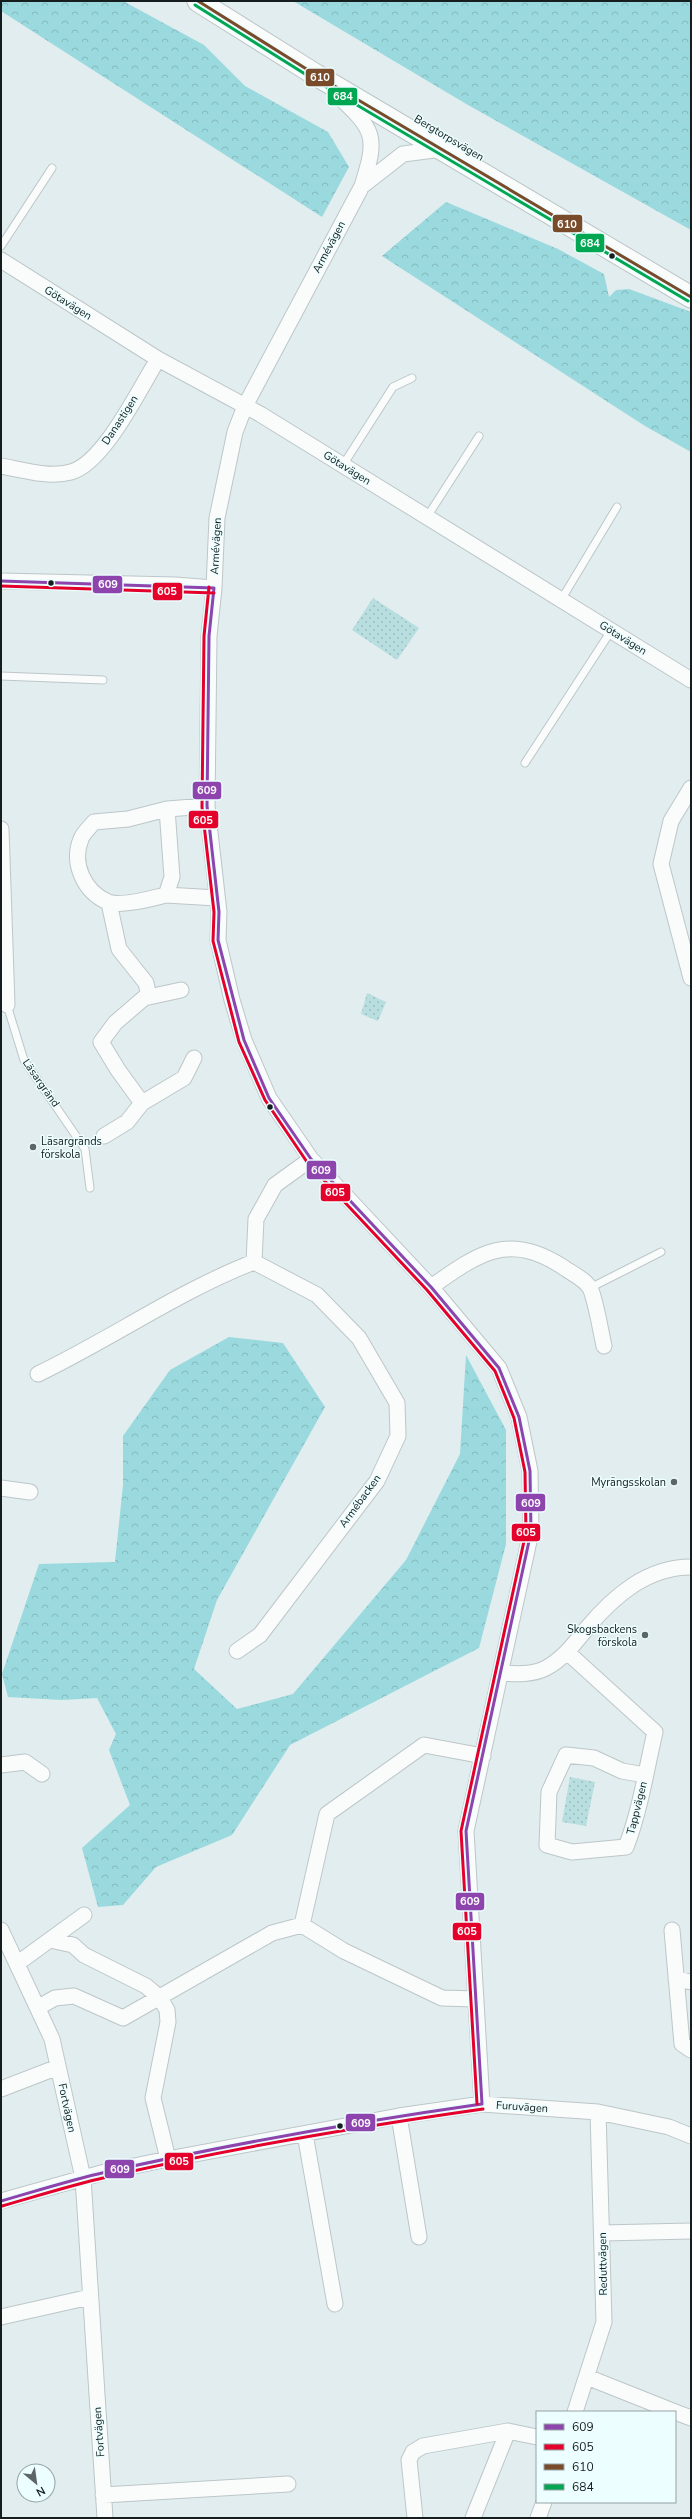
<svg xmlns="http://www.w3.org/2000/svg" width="692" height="2519" viewBox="0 0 692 2519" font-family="'Nunito Sans',sans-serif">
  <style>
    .forest { fill: url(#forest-crowns) }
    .park { fill: url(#park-dots) }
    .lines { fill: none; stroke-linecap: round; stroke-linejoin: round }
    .lane-casing { stroke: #bdc6c8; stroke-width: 9 }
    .street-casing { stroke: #bdc6c8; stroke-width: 17 }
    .secondary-casing { stroke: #bdc6c8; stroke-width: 23 }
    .lane { stroke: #fafcfc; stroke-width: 7 }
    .street { stroke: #fafcfc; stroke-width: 15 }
    .secondary { stroke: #fafcfc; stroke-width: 21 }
    .bus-1-casing { stroke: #ecfeff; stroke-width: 6 }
    .bus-2-casing { stroke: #ecfeff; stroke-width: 6 }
    .bus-3-casing { stroke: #ecfeff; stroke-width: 6 }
    .bus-4-casing { stroke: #ecfeff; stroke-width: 6 }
    .bus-1 { stroke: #8e44ad; stroke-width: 3 }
    .bus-2 { stroke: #e4002b; stroke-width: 3 }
    .bus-3 { stroke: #7a4b2a; stroke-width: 3 }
    .bus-4 { stroke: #00a651; stroke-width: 3 }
    .bus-dot { fill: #151d1e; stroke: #ecfeff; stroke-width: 1.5 }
    .poi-dot { fill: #5c6667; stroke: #ecfeff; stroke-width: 1.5 }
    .labels { text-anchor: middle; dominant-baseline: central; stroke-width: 3; stroke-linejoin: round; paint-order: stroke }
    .street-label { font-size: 11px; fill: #151d1e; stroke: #ecfeff }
    .poi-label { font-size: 11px; fill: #151d1e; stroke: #ecfeff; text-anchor: end }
    .line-badge { stroke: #ecfeff; stroke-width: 1.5 }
    .badge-label { font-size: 11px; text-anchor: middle; font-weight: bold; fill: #fff }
  </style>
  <defs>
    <pattern id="forest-crowns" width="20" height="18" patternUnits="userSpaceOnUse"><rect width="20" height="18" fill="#9ad9de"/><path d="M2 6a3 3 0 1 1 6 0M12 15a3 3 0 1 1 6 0" fill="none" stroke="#84babe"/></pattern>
    <pattern id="park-dots" width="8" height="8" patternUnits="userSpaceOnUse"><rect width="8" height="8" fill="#b8dee0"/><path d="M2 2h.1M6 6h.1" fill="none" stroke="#9dbec0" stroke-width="1.8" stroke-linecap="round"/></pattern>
  </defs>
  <rect width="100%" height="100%" fill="#e1edee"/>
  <path class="forest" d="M1 1H123L204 45 245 86 328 132 349 167 322 217 1 11Z
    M293 1H691V230L468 105Z
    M446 202 558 249 604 274 609 297 616 290 629 289 691 312V452L645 426 382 256Z
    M229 1337 283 1343 325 1407 217 1600 194 1669 237 1709 293 1694 406 1560 460 1454 466 1355 506 1430V1544L479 1648 290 1745 232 1835 156 1867 123 1905 98 1907 82 1848 130 1805 109 1750 116 1734 97 1698 62 1700 8 1697 2 1674 39 1564 115 1562 123 1485V1436L170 1370Z"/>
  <path class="park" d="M373 598 419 628 397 660 352 630Z
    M367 993 386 1002 378 1021 361 1014Z
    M570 1777 595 1782 586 1826 562 1822Z"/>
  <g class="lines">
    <defs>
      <path id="lane" d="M1 246 52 168
        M343 465 393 387 412 378
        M427 517 479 436
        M561 600 617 507
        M1 676 103 680
        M525 763 611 631
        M7 1005 24 1060 85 1149 90 1188
        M590 1288 661 1252"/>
      <path id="street" d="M336 94C375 130 378 136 362 186L245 406 235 432 217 518 214 588 209 636 207 806 219 912 218 940 232 1000 244 1040 269 1098 311 1159 431 1287 499 1368 519 1417 530 1471 531 1532 466 1831 482 2104
        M362 186 403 154 442 149
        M1 260 158 359 260 414 691 680
        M1 466C23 470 49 478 71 472 104 463 140 388 158 359
        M1 581 175 585 214 588
        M691 788 671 821 661 864 691 978
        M167 809 128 819 94 822C90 827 83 833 81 839 71 863 84 892 108 902 121 907 153 898 166 895L172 877 167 809 207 806
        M1 829 7 1005
        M166 895 217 898
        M109 903 119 949 146 983 149 997
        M181 990 144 998 115 1023 101 1042 118 1070 142 1103 184 1078 194 1058
        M104 1136 127 1122 142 1103
        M431 1287C478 1254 508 1231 563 1267 571 1273 587 1280 591 1290 597 1307 600 1328 604 1346
        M38 1374C111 1339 179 1291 254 1262
        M1 1488 30 1492
        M237 1651 260 1635 377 1481 398 1436 397 1403 359 1338 317 1295 254 1262 256 1219 275 1185 311 1159
        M567 1652 655 1732C646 1771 640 1811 626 1847L572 1852 547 1845 549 1792 566 1755 594 1758 622 1771 645 1775
        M502 1673C516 1674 533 1675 546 1668 563 1659 575 1643 587 1628 614 1596 647 1567 691 1567
        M1 1765 25 1762 42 1774
        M1 1930 52 2039 83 2178 105 2518
        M672 1930 682 2044 691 2050
        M50 1940 73 1945 84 1955 146 1986 160 1998 167 2010 168 2022 153 2098 168 2159
        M18 1963 84 1915
        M676 1979 691 1982
        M476 1999 442 1998 344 1951 302 1925 327 1814 424 1745 483 1756
        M39 2007 55 1998 74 1996 123 2018 272 1933 302 1925
        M1 2089 58 2067
        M399 2116 419 2237
        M305 2134 335 2304
        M1 2201 105 2172 168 2159 399 2116 482 2104 598 2112 669 2127 691 2136
        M602 2233 691 2231
        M1 2317 90 2297
        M587 2377 675 2412
        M575 2412 604 2322 598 2112
        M675 2412 691 2418
        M103 2495 288 2484
        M415 2518 409 2460 413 2452 423 2446 508 2431
        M473 2518 508 2431 537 2437
        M538 2518 544 2502"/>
      <path id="secondary" d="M198 1 316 75 691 297"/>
    </defs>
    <use href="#lane" class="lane-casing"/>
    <use href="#street" class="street-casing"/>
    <use href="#secondary" class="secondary-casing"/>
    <use href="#lane" class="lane"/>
    <use href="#street" class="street"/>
    <use href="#secondary" class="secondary"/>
    <defs>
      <path id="bus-1" d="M1 581 214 588
        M214 588 209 636 207 806 219 912 218 940 244 1040 269 1098 311 1159 431 1287 499 1368 519 1417 530 1471 531 1532 466 1831 482 2104
        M1 2201C36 2191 71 2180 106 2172 230 2144 356 2122 482 2104"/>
      <path id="bus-2" d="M1 586 214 593
        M209 587 204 636 202 807 214 912 213 941 239 1042 265 1100 307 1162 427 1290 495 1371 514 1418 525 1472 526 1532 461 1831 477 2104
        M2 2206C37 2196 72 2185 107 2177 231 2148 357 2127 483 2109"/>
      <path id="bus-3" d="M198 1 316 75 691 297"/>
      <path id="bus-4" d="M195 5 313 79 688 301"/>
    </defs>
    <use href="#bus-1" class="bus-1-casing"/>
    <use href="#bus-2" class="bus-2-casing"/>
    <use href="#bus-3" class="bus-3-casing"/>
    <use href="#bus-4" class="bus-4-casing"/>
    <use href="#bus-1" class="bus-1"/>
    <use href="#bus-2" class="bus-2"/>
    <use href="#bus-3" class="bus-3"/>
    <use href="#bus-4" class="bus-4"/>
  </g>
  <g class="bus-dot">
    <circle cx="612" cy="256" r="3.5"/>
    <circle cx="51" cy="583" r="3.5"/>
    <circle cx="270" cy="1107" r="3.5"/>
    <circle cx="340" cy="2126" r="3.5"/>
  </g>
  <g class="poi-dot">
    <circle cx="33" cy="1147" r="4"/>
    <circle cx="674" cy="1482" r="4"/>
    <circle cx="645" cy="1635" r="4"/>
  </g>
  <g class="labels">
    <g class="street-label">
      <text transform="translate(449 138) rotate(31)">Bergtorpsvägen</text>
      <text transform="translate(329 247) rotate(-62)">Armévägen</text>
      <text transform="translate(68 303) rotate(32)">Götavägen</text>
      <text transform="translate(120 420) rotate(-57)">Danastigen</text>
      <text transform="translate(347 468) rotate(32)">Götavägen</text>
      <text transform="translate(216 546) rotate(-87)">Armévägen</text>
      <text transform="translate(623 638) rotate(32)">Götavägen</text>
      <text transform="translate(41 1083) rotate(55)">Läsargränd</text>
      <text transform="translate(360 1501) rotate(-54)">Armébacken</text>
      <text transform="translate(637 1808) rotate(-76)">Tappvägen</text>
      <text transform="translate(522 2107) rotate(4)">Furuvägen</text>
      <text transform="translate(67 2108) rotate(78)">Fortvägen</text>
      <text transform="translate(603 2264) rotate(-91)">Reduttvägen</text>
      <text transform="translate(99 2432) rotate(-94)">Fortvägen</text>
    </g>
    <g class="poi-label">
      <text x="41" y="1141" text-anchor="start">Läsargränds<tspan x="41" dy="13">förskola</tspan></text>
      <text x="666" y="1482">Myrängsskolan</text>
      <text x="637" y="1629">Skogsbackens<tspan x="637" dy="13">förskola</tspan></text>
    </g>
  </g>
  <g class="line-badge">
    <rect x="305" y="68" width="30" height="19" rx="4" fill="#7a4b2a"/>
    <rect x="327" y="87" width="31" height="19" rx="4" fill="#00a651"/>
    <rect x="552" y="214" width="31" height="19" rx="4" fill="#7a4b2a"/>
    <rect x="575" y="233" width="30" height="20" rx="4" fill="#00a651"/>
    <rect x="92" y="575" width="31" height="19" rx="4" fill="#8e44ad"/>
    <rect x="152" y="582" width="31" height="19" rx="4" fill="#e4002b"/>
    <rect x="192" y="781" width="30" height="19" rx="4" fill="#8e44ad"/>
    <rect x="188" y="810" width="31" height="19" rx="4" fill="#e4002b"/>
    <rect x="306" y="1160" width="31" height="20" rx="4" fill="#8e44ad"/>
    <rect x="320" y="1183" width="31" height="19" rx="4" fill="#e4002b"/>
    <rect x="515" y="1493" width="31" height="19" rx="4" fill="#8e44ad"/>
    <rect x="511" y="1523" width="30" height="19" rx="4" fill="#e4002b"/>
    <rect x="455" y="1892" width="30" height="19" rx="4" fill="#8e44ad"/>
    <rect x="452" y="1922" width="30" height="19" rx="4" fill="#e4002b"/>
    <rect x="345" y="2113" width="31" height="19" rx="4" fill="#8e44ad"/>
    <rect x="164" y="2152" width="30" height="19" rx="4" fill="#e4002b"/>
    <rect x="104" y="2159" width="31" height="20" rx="4" fill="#8e44ad"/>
  </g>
  <g class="badge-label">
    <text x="320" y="81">610</text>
    <text x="343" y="100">684</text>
    <text x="567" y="228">610</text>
    <text x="590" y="247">684</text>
    <text x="108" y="588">609</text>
    <text x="167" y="595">605</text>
    <text x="207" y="794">609</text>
    <text x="203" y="824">605</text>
    <text x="321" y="1174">609</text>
    <text x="335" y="1196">605</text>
    <text x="531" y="1507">609</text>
    <text x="526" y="1536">605</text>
    <text x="470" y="1905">609</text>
    <text x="467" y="1935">605</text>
    <text x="361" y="2127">609</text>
    <text x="179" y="2165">605</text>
    <text x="120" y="2173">609</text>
  </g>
  <rect width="692" height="2519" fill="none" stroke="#151d1e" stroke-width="4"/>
  <rect x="536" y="2411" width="140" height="92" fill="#ecfeff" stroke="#96a4a5"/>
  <rect x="544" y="2424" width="20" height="6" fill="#8e44ad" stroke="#96a4a5"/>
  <text x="572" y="2431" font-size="12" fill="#151d1e">609</text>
  <rect x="544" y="2444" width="20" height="6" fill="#e4002b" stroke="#96a4a5"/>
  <text x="572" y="2451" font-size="12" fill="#151d1e">605</text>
  <rect x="544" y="2464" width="20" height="6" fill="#7a4b2a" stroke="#96a4a5"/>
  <text x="572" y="2471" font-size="12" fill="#151d1e">610</text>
  <rect x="544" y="2484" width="20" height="6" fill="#00a651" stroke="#96a4a5"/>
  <text x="572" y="2491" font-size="12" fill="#151d1e">684</text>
  <g transform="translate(36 2483) rotate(151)"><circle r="19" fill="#ecfeff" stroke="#96a4a5"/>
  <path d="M0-3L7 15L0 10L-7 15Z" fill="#5c6667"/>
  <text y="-6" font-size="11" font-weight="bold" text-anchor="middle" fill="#151d1e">N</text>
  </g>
</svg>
